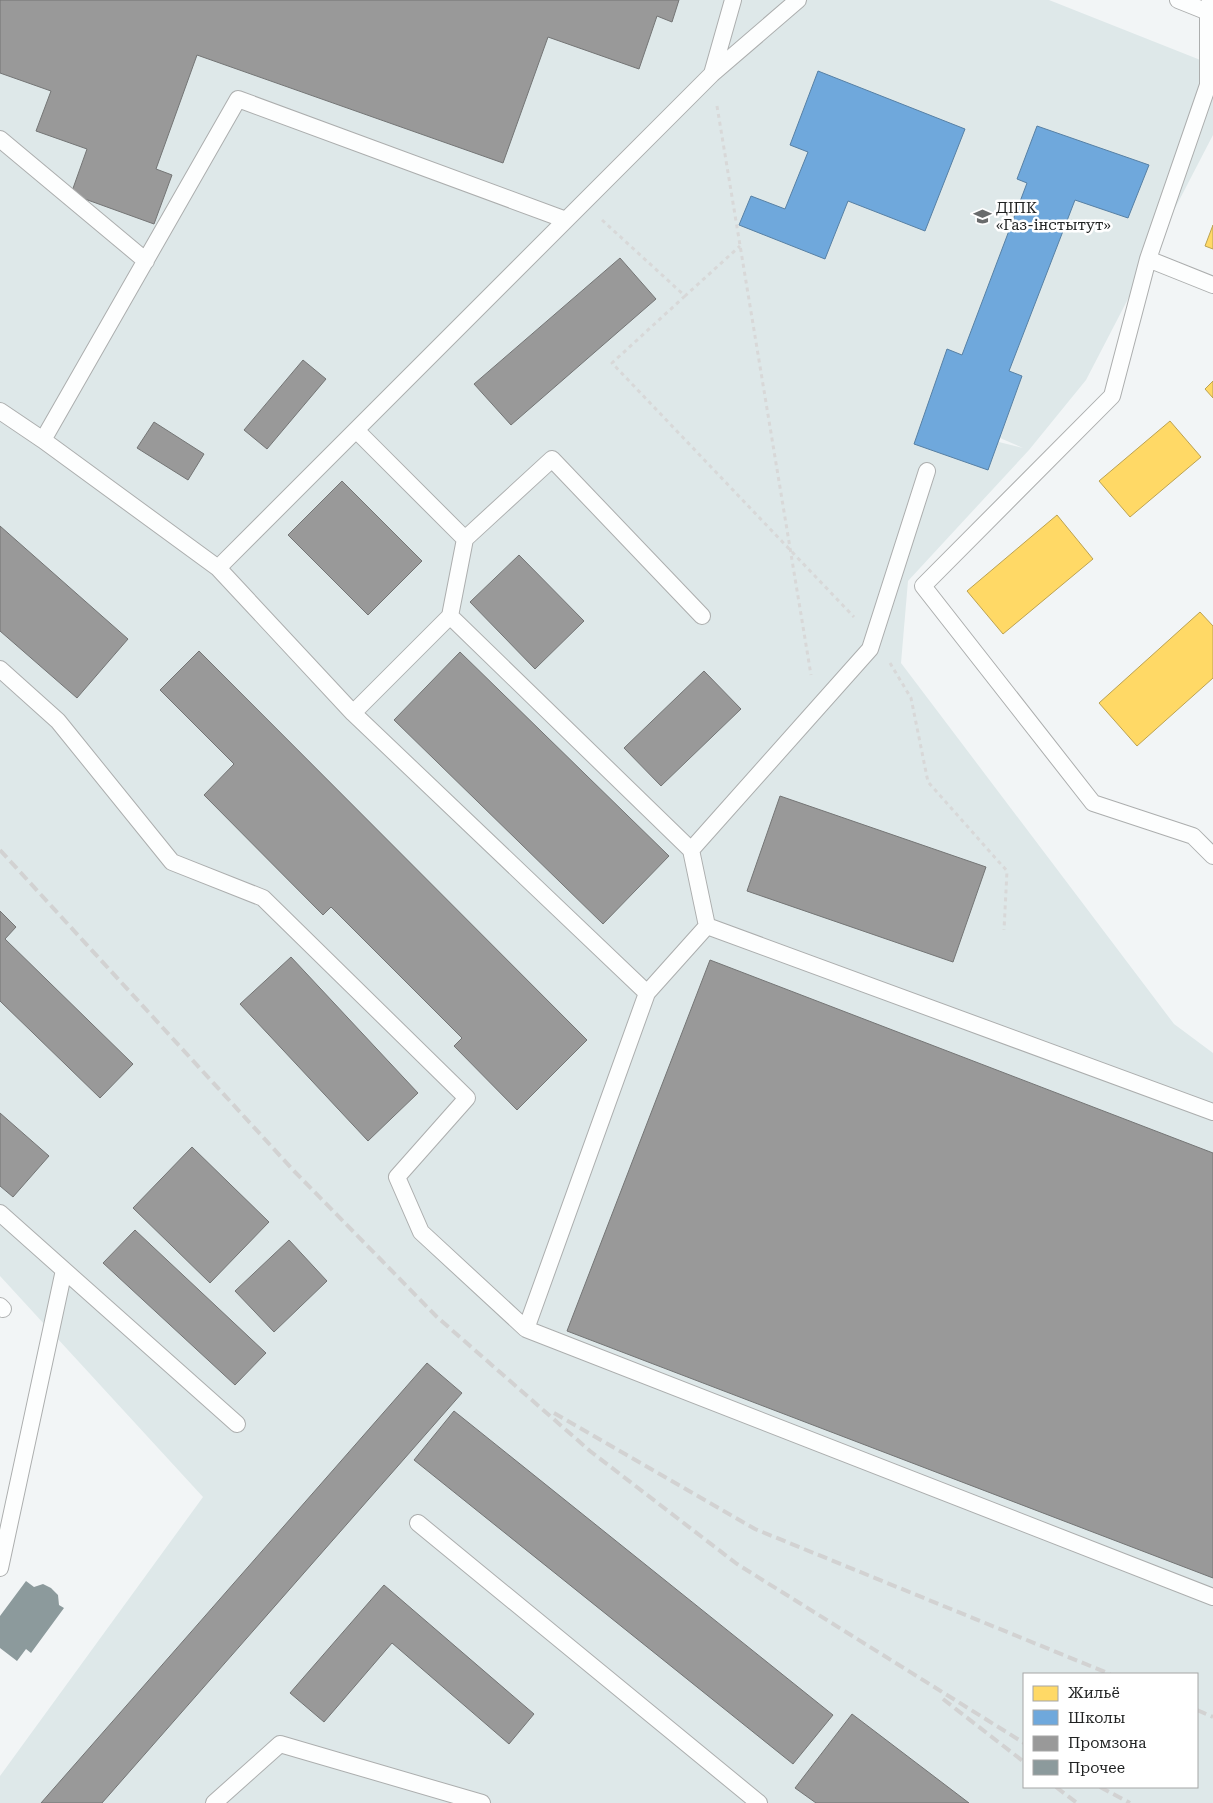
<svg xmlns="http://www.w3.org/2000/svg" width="1213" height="1803" viewBox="0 0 1213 1803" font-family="'Roboto Serif',serif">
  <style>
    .built { fill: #dee8e9; fill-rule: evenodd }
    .homes { fill: #ffd966; stroke: #bca251 }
    .schools { fill: #6fa8dc; stroke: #5780a4 }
    .industry { fill: #999; stroke: #747575 }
    .building { fill: #8c9a9c }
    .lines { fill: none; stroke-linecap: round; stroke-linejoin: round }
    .lane-casing { stroke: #acaeae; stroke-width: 18 }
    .path { stroke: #d8d8d8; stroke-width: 3; stroke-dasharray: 4 4; stroke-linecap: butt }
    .lane { stroke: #fdfefe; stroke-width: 16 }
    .rail { stroke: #d2d2d2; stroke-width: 4; stroke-dasharray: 10 5; stroke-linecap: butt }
    .labels { text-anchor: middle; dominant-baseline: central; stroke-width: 5; stroke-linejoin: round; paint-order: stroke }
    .poi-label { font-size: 15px; fill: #1f2121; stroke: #fff; text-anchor: start }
  </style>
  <rect width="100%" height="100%" fill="#f2f5f6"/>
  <path class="built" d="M0 0H1049L1213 65V135L1086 380 1029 450 908 581 901 663 1174 1024 1213 1053V1803H0V1776L203 1497 0 1276ZM942 413 1023 448 999 442ZM1024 1674H1197V1787H1024Z"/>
  <path class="homes" d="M1213 225V249L1205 246Z
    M1213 381V398L1205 389Z
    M1170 421 1201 457 1130 517 1099 481Z
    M1057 515 1093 559 1003 634 967 591Z
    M1200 612 1213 626V678L1137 746 1099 703Z"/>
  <path class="schools" d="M818 71 965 129 925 231 848 201 825 259 739 225 751 196 785 209 808 152 790 145Z
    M1037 126 1149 165 1128 218 1075 200 1009 371 1022 376 988 470 914 444 947 349 962 355 1027 183 1017 179Z"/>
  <path class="industry" d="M0 0H679L672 22 657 16 639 69 548 37 503 163 197 55 156 169 172 175 154 224 71 194 87 149 36 131 51 91 0 73Z
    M620 258 656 299 511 425 474 384Z
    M303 360 326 379 267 449 244 430Z
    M154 422 204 454 188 480 137 448Z
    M342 481 422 561 368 615 288 535Z
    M0 526 128 639 77 698 0 631Z
    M519 555 584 621 535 669 470 602Z
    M199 651 587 1040 517 1110 454 1046 462 1038 331 907 323 915 204 795 234 764 160 690Z
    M460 652 669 856 603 924 394 720Z
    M704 671 741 709 661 786 624 748Z
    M780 796 986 867 953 962 747 891Z
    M0 911 16 927 5 939 133 1064 100 1098 0 1001Z
    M291 957 418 1093 368 1141 240 1004Z
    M710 960 1213 1153V1578L567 1331Z
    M0 1113 49 1156 13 1197 0 1186Z
    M192 1147 269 1222 210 1283 133 1208Z
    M135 1230 266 1353 235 1385 103 1263Z
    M289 1240 327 1281 274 1332 235 1291Z
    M427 1363 462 1393 102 1803H41Z
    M454 1411 833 1715 793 1764 414 1460Z
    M384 1585 534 1714 509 1744 392 1643 324 1722 290 1693Z
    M852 1714 969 1803H816L795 1788Z"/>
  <path class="building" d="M26 1581 34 1587 43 1584 51 1588 58 1595 59 1605 64 1608 31 1653 26 1649 17 1661 0 1648V1616Z"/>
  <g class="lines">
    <defs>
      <path id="lane" d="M1178 0 1208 12 1210 0
        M1208 12V85L1148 259 1112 396 923 586 1093 803 1193 836 1213 856
        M712 74 733 0
        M0 139 146 261
        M1148 259 1213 285
        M0 411 43 440 218 568 712 74 798 0
        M356 430 465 539 552 459 702 616
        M43 440 238 99 566 220
        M465 539 450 616 691 850 707 926 647 993
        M0 669 58 721 172 862 263 898 467 1098 397 1177 421 1232 526 1329 647 993 353 713 218 568
        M353 713 450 616
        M691 850 870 649 927 471
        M707 926 1213 1112
        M0 1213 64 1270 0 1568
        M64 1270 237 1424
        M0 1306 3 1309
        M526 1329 1213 1597
        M418 1523 759 1803
        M214 1803 280 1744 482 1803"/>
    </defs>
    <use href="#lane" class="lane-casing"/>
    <path class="path" d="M717 106 811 675
      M602 220 685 296 740 246
      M685 296 612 363 854 617
      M890 663 911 698 928 782 1007 871 1004 930"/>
    <use href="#lane" class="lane"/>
    <path class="rail" d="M0 850 294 1171 437 1317 590 1451 737 1564 1024 1743
      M554 1413 755 1529 1110 1674
      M943 1699 1024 1762
      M1197 1710 1213 1717
      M1056 1787 1077 1803
      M1100 1787 1130 1803"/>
  </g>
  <defs>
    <symbol id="university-bare" viewBox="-9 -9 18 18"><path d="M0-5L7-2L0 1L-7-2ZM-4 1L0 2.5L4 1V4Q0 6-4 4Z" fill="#696b6c" stroke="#fff" stroke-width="2.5" paint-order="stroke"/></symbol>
  </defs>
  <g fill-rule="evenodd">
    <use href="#university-bare" x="970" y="204" width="25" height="25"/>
  </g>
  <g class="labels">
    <g class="poi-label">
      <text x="996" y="208">ДІПК<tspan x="996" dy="17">«Газ-інстытут»</tspan></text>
    </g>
  </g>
  <rect x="1023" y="1673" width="175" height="115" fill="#ffffff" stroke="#a5a6a6"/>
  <rect x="1033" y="1686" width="25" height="15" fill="#ffd966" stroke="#a5a6a6"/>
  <text x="1068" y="1698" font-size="15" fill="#1f2121">Жильё</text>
  <rect x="1033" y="1710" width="25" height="15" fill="#6fa8dc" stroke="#a5a6a6"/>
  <text x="1068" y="1723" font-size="15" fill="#1f2121">Школы</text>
  <rect x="1033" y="1736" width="25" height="15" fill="#999999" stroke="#a5a6a6"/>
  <text x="1068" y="1748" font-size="15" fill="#1f2121">Промзона</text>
  <rect x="1033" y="1760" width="25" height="15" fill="#8c9a9c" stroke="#a5a6a6"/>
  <text x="1068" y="1773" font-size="15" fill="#1f2121">Прочее</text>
</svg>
